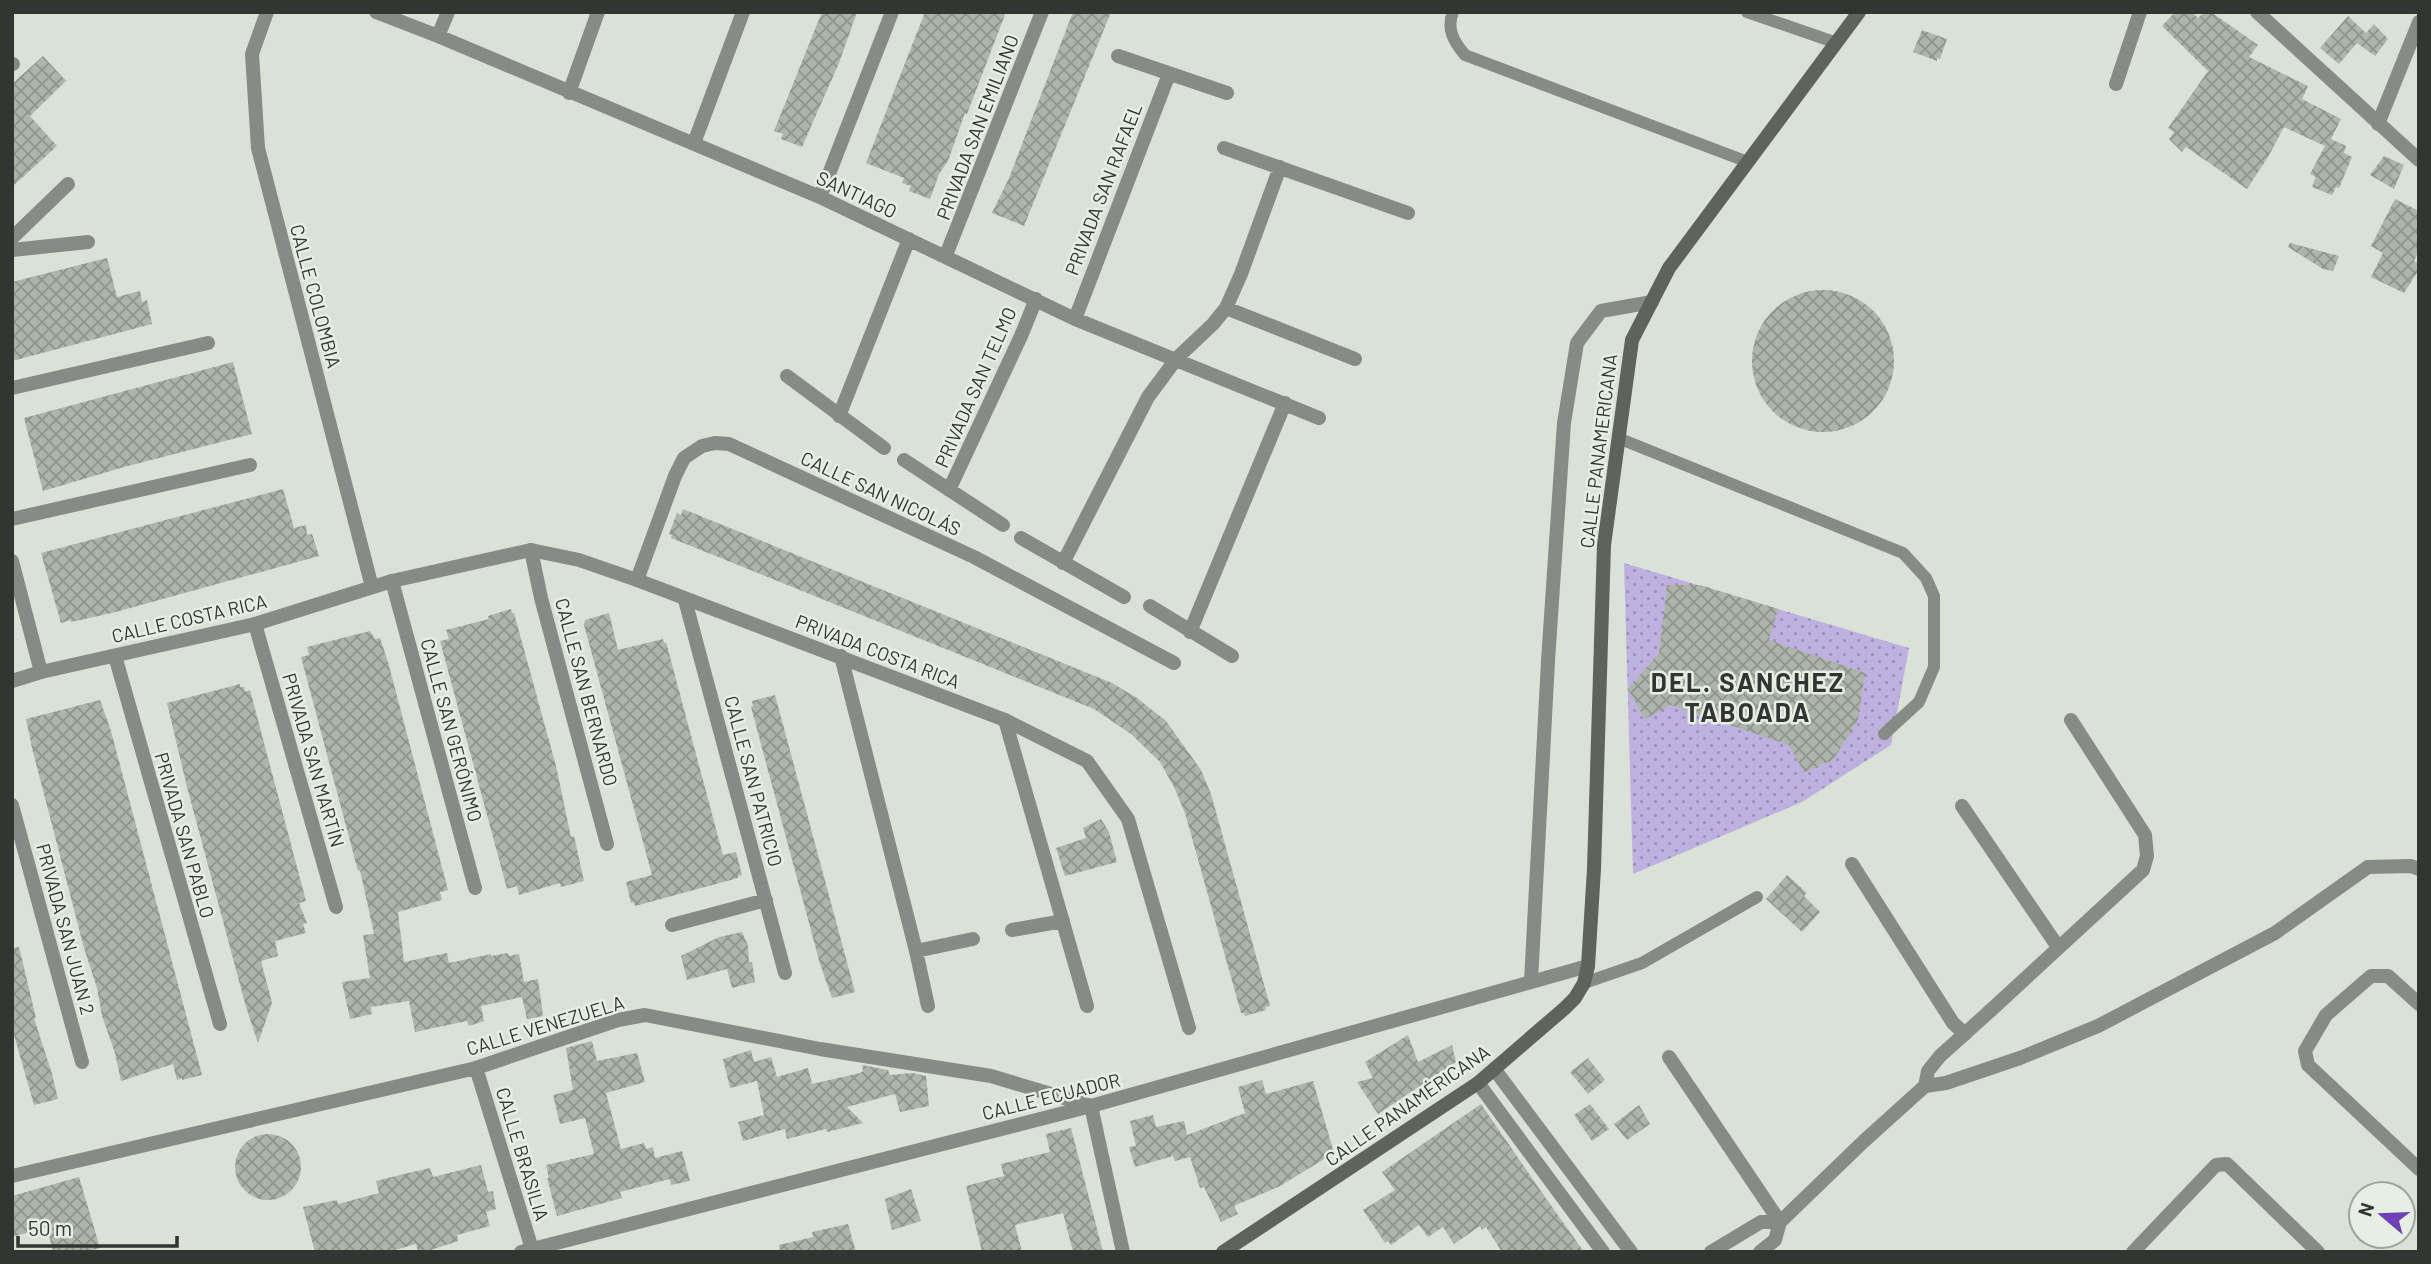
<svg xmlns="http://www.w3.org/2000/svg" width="2431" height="1264" viewBox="0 0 2431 1264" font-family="Barlow,sans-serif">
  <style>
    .park { fill: url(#park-dots) }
    .building { fill: url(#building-cross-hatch) }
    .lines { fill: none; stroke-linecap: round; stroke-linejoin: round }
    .service { stroke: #878b86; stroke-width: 12 }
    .minor { stroke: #878b86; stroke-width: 14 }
    .tertiary { stroke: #878b86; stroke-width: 14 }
    .secondary { stroke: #5e635c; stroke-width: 14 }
    .labels { text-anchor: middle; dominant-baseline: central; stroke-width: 5; stroke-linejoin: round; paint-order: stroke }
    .street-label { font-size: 19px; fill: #323531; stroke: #e7efe4 }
    .district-label { font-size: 26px; font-weight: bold; letter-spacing: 2px; fill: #323531; stroke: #e7efe4 }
  </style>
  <defs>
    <pattern id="park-dots" width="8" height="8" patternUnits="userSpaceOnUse" patternTransform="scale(1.75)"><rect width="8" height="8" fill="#beb1e0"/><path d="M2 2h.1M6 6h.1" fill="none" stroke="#9b91b6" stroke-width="1.8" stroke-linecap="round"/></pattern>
    <pattern id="building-cross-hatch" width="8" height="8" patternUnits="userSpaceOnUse" patternTransform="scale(1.75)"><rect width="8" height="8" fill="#adb5aa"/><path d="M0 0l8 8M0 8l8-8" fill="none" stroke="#8d948b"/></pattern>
  </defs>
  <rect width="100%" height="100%" fill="#dae2d7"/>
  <path class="park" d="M1624 563 1909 648 1891 745 1802 802 1633 874Z"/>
  <path class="building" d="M822 12H857L839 63 802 147 781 139 783 134 774 131Z
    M925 12H1006L967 114 965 113 948 161 939 174 930 199 909 191 911 186 902 183 904 178 866 163Z
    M1073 12H1111L1024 226 992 213 1009 178Z
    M2175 12H2192L2198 18 2204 12H2211L2258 45 2249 57 2308 86 2302 99 2341 119 2331 139 2346 146 2344 153 2352 157 2339 188 2336 187 2332 195 2312 187 2316 177 2310 174 2325 146 2284 127 2268 157 2247 189 2186 147 2182 152 2169 139 2174 132 2168 128 2208 71 2162 26Z
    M2348 16 2366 33 2374 24 2388 39 2375 56 2357 43 2339 64 2320 48Z
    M1922 30 1947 39 1940 59 1937 58V61L1913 52Z
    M43 56 66 81 30 116 57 146 12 187V84Z
    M2384 156 2404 165 2394 189 2370 175Z
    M2395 199 2419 211V250L2414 261 2419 264V270L2404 293 2371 277 2383 253 2371 246Z
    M2290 243 2339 256 2333 271 2323 269 2288 247Z
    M107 258 117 297 140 291 142 302 147 300 152 324 12 361V282Z
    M1752 361a71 71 0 1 1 142 0a71 71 0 1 1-142 0Z
    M233 362 252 434 124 467 43 491 24 418Z
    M283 489 294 528 306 525 307 535 312 534 319 556 112 613 71 622V620L61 623 41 553Z
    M683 509 1112 683 1137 698 1166 721 1201 770 1211 794 1270 1006 1265 1007 1266 1010 1245 1016 1244 1013H1241L1185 813 1174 787 1160 762 1131 734 1094 709 671 538 672 535 669 534 677 513 681 515Z
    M1667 585H1700L1778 609 1769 640 1865 673 1858 720 1833 760 1804 772 1789 745 1671 705 1645 719 1628 689 1659 653Z
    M511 609 512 613H514L556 766 571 837 574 836 584 881 561 887 560 883 519 895 517 886 507 889 440 641 449 639 446 630 489 619 488 616Z
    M609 613 618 650 663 639 664 643 666 642 723 855 736 852 742 875 738 876V878L635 906 634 902 631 903 626 882 652 875 584 625 585 620Z
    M370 631 375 639 380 638 388 662 448 890 440 892 442 900 398 912 404 962 447 953 449 963 491 954V956L508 953 509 956 519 954 524 982 538 979 543 1016 527 1019 522 997 481 1006 484 1021 469 1026 467 1021 415 1032 409 1001 371 1007 372 1014 350 1019 342 982 370 978 363 935 374 934 360 870 358 871 301 657 309 655 307 647Z
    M240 684V687H244L245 692 250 690 306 901 299 903 307 923 303 924 306 933 275 941 278 956 261 961 272 1003 258 1043 246 1007 187 787 167 703Z
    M775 695 855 992 832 998 820 964 751 707 753 706 752 701Z
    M100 700 111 731 202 1075 182 1080V1078L177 1080 173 1064 121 1081 115 1053 102 1016 97 988 84 948 32 748 26 719Z
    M1101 819 1109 832 1117 862 1065 876 1056 848 1086 838 1083 828Z
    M1787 875 1807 893 1804 896 1820 912 1802 932 1766 899Z
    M742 932 748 946 749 962H752L755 982 732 988 727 969 687 980 681 956 719 937Z
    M19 947 36 1018H34L52 1074 58 1099 34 1105 12 1028V948Z
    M1408 1035 1418 1062 1452 1045 1456 1062 1378 1114 1357 1082 1373 1078 1365 1062Z
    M592 1041 597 1061 637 1053 645 1082 606 1093 621 1149 644 1143 646 1149 653 1147 655 1158 682 1151 690 1181 671 1185 670 1179 620 1192 622 1198 557 1216 547 1178H549L546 1165 594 1154 585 1118 560 1124 553 1095 573 1090 566 1048Z
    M751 1050 754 1062 771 1057 777 1077 808 1068 812 1084 860 1073 863 1071 862 1065 888 1070 890 1075 912 1073 926 1076 929 1106 900 1112 895 1094 847 1107 863 1123 827 1132 826 1129 787 1139 785 1129 743 1141 738 1122 764 1115 757 1081 730 1088 723 1059Z
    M1588 1058 1605 1080 1588 1094 1570 1072Z
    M1262 1080 1266 1094 1313 1081 1334 1153 1280 1186 1234 1206 1238 1214 1221 1222 1204 1187 1200 1188 1190 1157 1175 1161 1173 1156 1135 1167 1129 1147 1136 1146 1130 1121 1153 1115 1156 1127 1184 1121 1187 1135 1245 1113 1238 1087Z
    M1481 1104 1538 1187 1584 1252H1502L1486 1227 1482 1230 1480 1226 1454 1244 1443 1227 1428 1237 1419 1225 1391 1245 1388 1241 1385 1243 1363 1210 1395 1190 1382 1172Z
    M1590 1104 1609 1129 1592 1141 1574 1115Z
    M1639 1105 1650 1124 1627 1140 1614 1124Z
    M1071 1128 1103 1252H1073L1063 1213 1015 1225 1022 1252H982L966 1186 1004 1176 1001 1164 1050 1152 1046 1134Z
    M235 1167a33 33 0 1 1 66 0a33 33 0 1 1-66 0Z
    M481 1165 488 1192 493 1191 496 1209 486 1212 490 1226 457 1235 458 1241 425 1252H418L416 1244 388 1252H315L303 1207 337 1200 338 1204 379 1193 376 1181 404 1174 430 1168 433 1177Z
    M79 1177 100 1248 85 1252H53L47 1227 12 1237V1196Z
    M911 1189 921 1221 892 1230 885 1199Z
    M848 1224 856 1252H780L779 1245 813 1237 812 1232Z"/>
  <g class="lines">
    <path class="service" d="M1453 12C1446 29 1454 42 1465 55L1748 162
      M1747 12 1837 43
      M1618 438 1903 553 1926 578 1934 596V667L1919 702 1884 734
      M1584 983 1642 963 1757 897"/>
    <path class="minor" d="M376 12 438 36 820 197 1075 319 1319 418
      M2257 12 2419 160
      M438 36 448 12
      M1118 56 1227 93
      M12 64H13
      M2116 84 2140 12
      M569 93 598 12
      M2378 124 2419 22
      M694 143 743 12
      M1224 148 1408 213
      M820 197 892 12
      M12 238 68 184
      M12 250 88 242
      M946 255 1042 12
      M1226 308 1355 359
      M1075 319 1169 74
      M787 376 884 448
      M12 388 208 343
      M839 416 909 239
      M904 460 1003 525
      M949 490 1021 336 1036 299
      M12 519 250 465
      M1021 538 1124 597
      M531 550 541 598 607 844
      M12 561 41 672
      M1063 563 1148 397 1177 358 1213 324 1226 308 1241 274 1280 167
      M637 580 675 476 684 458 702 446 715 443 729 444 974 557 1174 663
      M392 581 475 888
      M685 600 785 973
      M1150 606 1232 656
      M255 624 336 907
      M1190 632 1285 403
      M115 656 220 1024
      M841 656 916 951
      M1005 720 1087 1006
      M12 805 82 1062
      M1962 806 2058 947
      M1852 864 1953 1023 1965 1034
      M672 925 766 900
      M1012 930 1063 921
      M1531 981 1548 661 1564 423 1577 343 1601 311 1652 302
      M2419 1004 2388 976H2371L2326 1015 2305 1051 2308 1065 2419 1169
      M928 1006 916 951 973 939
      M1990 1011 2143 870 2147 856 2145 835 2071 720
      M1669 1057 1780 1222
      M476 1068 533 1252
      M12 1176 476 1068 618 1020 645 1015 820 1049 991 1076 1091 1106 1123 1252
      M2133 1252 2216 1165 2227 1164 2318 1252"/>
    <path class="tertiary" d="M267 12 252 54 258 148 372 587
      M12 681 41 672 255 624 392 581 531 550 579 560 637 580 1005 720 1087 761 1128 819 1189 1028
      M1495 1070 1631 1252
      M1478 1083 1603 1252
      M1925 1086 1946 1083 2020 1058 2098 1026 2275 933 2368 867 2411 866 2419 869
      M521 1252 1091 1106 1588 966
      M1711 1252 1761 1222H1780
      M1760 1252 1775 1240 1780 1222 1864 1141 1925 1086 1928 1071 1940 1056 1990 1011"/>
    <path class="secondary" d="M1223 1252 1478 1083 1565 1008 1575 998 1584 983 1588 966 1594 869 1604 545 1632 340 1669 268 1859 12"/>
  </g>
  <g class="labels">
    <g class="street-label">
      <text transform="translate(977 127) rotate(-69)">PRIVADA SAN EMILIANO</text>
      <text transform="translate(1103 189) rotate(-69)">PRIVADA SAN RAFAEL</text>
      <text transform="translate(857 194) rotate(25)">SANTIAGO</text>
      <text transform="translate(316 296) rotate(75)">CALLE COLOMBIA</text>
      <text transform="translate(975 387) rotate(-66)">PRIVADA SAN TELMO</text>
      <text transform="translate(1598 451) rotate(-83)">CALLE PANAMERICANA</text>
      <text transform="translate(881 493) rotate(25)">CALLE SAN NICOLÁS</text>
      <text transform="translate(189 618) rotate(-13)">CALLE COSTA RICA</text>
      <text transform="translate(878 651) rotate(21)">PRIVADA COSTA RICA</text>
      <text transform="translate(587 692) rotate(75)">CALLE SAN BERNARDO</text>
      <text transform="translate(452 730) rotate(75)">CALLE SAN GERÓNIMO</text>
      <text transform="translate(314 760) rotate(74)">PRIVADA SAN MARTÍN</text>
      <text transform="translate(754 781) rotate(75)">CALLE SAN PATRICIO</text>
      <text transform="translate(185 835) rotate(74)">PRIVADA SAN PABLO</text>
      <text transform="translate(66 929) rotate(75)">PRIVADA SAN JUAN 2</text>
      <text transform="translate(545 1025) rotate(-17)">CALLE VENEZUELA</text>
      <text transform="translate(1051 1096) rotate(-14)">CALLE ECUADOR</text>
      <text transform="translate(1407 1105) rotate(-35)">CALLE PANAMÉRICANA</text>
      <text transform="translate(523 1154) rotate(73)">CALLE BRASILIA</text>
    </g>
    <g class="district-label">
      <text x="1748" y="681">DEL. SANCHEZ<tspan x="1748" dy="30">TABOADA</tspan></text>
    </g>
  </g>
  <rect width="2431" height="1264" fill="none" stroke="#323531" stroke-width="28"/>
  <g transform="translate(2382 1215) rotate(289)"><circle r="33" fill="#e7efe4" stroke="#9fa59c" stroke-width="2"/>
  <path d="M0-5L12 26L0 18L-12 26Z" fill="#6e40b8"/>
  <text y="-10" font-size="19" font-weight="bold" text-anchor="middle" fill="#323531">N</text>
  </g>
  <path d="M18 1236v10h159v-10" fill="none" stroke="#323531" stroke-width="3.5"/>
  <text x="28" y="1236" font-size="21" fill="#323531" stroke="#e7efe4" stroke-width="5" paint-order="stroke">50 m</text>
</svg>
